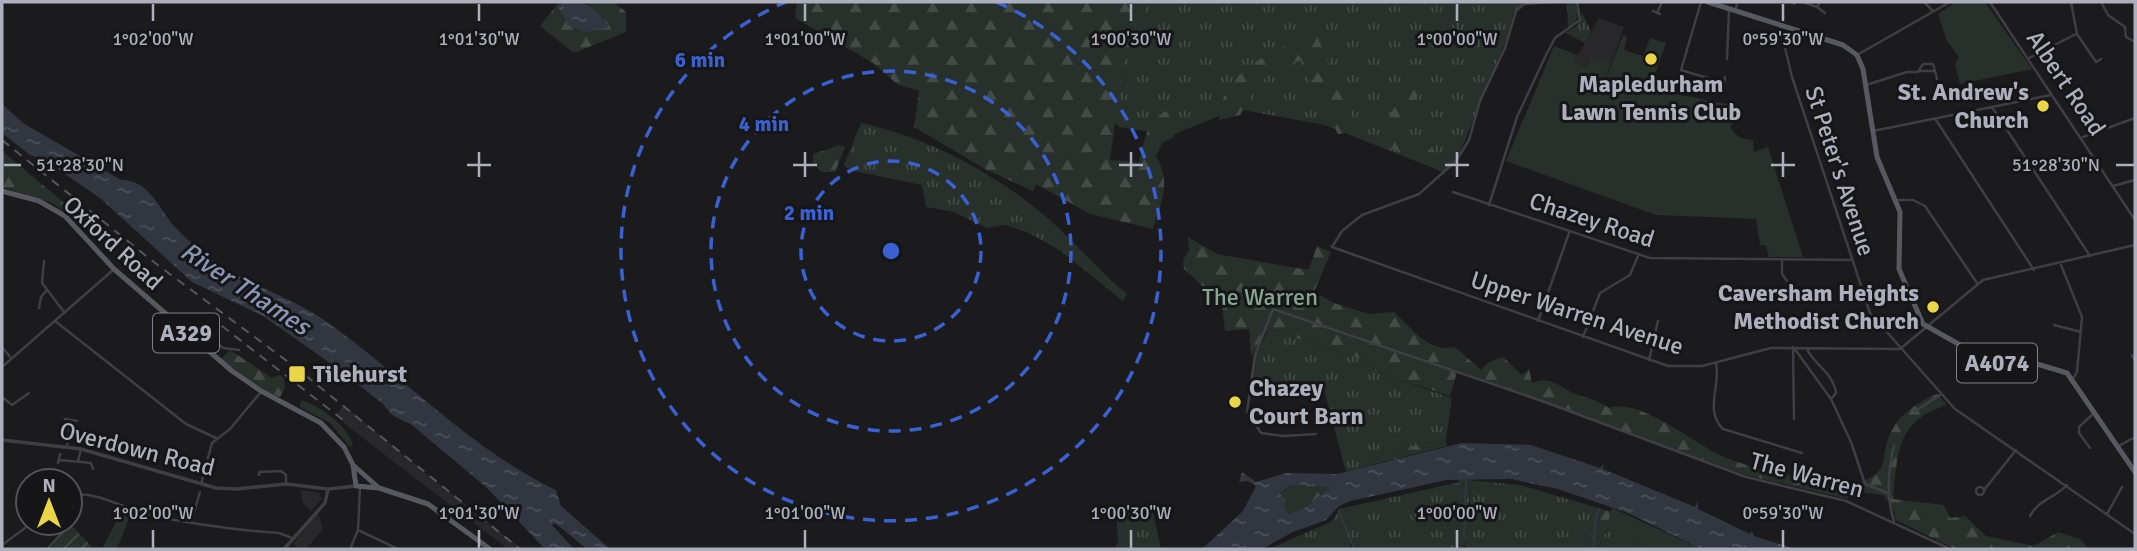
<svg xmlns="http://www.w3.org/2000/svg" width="2137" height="551" viewBox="0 0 2137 551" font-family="Signika,sans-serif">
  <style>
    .built { fill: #28272a }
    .grass { fill: url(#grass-tufts) }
    .forest { fill: url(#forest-firs) }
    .park { fill: #27302a }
    .garden { fill: url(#garden-furrows) }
    .water { fill: url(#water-ripples); fill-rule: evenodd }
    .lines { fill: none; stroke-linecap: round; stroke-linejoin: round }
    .stream { stroke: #313641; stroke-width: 2 }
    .minor { stroke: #3e3e44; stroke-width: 2.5 }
    .tertiary { stroke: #3e3e44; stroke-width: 3.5 }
    .primary { stroke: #585861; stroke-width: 5 }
    .rail { stroke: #55555d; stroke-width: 2; stroke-dasharray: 9 7; stroke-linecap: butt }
    .ticks { fill: none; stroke: #aeafbc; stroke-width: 2.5 }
    .ring { fill: none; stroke: #3a61d2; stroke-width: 3.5; stroke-dasharray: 12 9 }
    .poi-dot { fill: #ead646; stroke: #161618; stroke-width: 2.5 }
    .labels { text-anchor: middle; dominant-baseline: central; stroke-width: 6; stroke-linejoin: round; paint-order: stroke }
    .shield { fill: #161618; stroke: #80818b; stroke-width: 2 }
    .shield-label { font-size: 23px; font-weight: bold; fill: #aeafbc }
    .street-label { font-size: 24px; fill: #aeafbc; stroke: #161618 }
    .poi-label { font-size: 24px; font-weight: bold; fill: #aeafbc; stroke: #161618; text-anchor: end }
    .park-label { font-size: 24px; fill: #87a68f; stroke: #161618 }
    .water-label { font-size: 26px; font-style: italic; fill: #8896b4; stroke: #161618 }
    .ticks-label { font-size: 18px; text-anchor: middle; fill: #aeafbc; stroke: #161618; stroke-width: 6; stroke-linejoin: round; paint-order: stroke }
    .centre { fill: #3a61d2; stroke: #161618; stroke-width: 3.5 }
    .ring-label { font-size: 21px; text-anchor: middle; font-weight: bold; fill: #3a61d2; stroke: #161618; stroke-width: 6; stroke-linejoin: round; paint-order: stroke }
  </style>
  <defs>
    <pattern id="grass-tufts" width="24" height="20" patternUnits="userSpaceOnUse" patternTransform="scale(1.75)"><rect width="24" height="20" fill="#27302a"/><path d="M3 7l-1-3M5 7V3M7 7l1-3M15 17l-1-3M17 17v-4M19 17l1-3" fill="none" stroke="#444b47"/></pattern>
    <pattern id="forest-firs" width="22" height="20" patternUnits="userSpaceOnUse" patternTransform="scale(1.75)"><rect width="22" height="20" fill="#27302a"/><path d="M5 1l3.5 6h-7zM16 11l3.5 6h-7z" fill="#444b47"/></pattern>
    <pattern id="garden-furrows" width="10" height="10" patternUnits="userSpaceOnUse" patternTransform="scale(1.75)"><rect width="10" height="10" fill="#27302a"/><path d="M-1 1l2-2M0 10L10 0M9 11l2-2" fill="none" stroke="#444b47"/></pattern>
    <pattern id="water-ripples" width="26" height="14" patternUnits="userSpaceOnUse" patternTransform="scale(1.75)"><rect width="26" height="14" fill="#313641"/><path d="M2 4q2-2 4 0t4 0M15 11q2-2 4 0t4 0" fill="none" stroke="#4c515a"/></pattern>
  </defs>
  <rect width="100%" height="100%" fill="#1b1b1d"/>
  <path class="built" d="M1599 18 1624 27 1608 74 1574 62Z
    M344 405 426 474 522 549H508L351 429 336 415Z
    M301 490 319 493 322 499 311 511 302 502Z
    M318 512 323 529 306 549H299L293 544Z"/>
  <path class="grass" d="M1147 2H1525L1514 12 1508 35 1458 157 1443 172 1325 125 1237 109 1172 135 1119 127 1100 110Z
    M1567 2H1575C1579 14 1580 20 1568 27Z
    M1582 13 1591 31 1585 43 1565 33 1578 25Z
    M861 123C928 137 998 175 1050 220 1076 244 1099 271 1127 294L1123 301 1061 251 1029 233 1005 225 987 228 954 212 926 207 922 185 849 170 844 165Z
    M1269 329 1359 358 1377 372 1452 398 1446 440 1385 451 1371 465 1346 472 1323 386 1277 389 1251 386 1254 358Z
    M1468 480 1520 485 1598 508 1591 529 1592 549H1467C1461 526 1476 502 1468 480Z
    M1460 482 1459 546 1444 549H1355L1350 543 1351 549H1269L1328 523 1334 519 1339 509Z
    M1151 504 1161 549H1115L1118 541 1116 512 1121 507Z
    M1609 529 1648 549H1600L1601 538Z"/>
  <path class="forest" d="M559 2H562L558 7 568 25H608L586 2H614L626 12V32L574 53 540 26Z
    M797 2H1149L1123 63 1110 160 1139 162C1145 138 1147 117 1173 108L1174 137 1162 143 1156 156C1172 184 1161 200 1153 229L1090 214 1036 184 1033 191 987 170 914 127 919 91 897 84 873 63 795 18Z
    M1316 33 1331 70 1340 71C1347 86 1349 114 1354 132L1338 134 1300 60 1261 80 1240 115 1219 120C1221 114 1221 105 1223 99 1238 64 1283 45 1316 33Z
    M1404 70 1423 73 1407 139 1453 160 1441 170 1381 144Z
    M840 145 845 147 835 172H821L813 163V154Z
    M2 151 92 226 90 229 84 226 52 203 2 187Z
    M1188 237 1217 254 1302 269H1309L1317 246 1331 252 1314 292 1334 303 1369 314 1394 312C1412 329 1429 353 1455 347L1481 370 1489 362 1503 357 1522 375 1529 369 1532 383C1552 374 1562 390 1578 395 1591 399 1597 400 1609 408 1638 397 1694 443 1720 455 1761 474 1807 476 1850 489 1858 480 1870 481 1877 473 1885 464 1883 458 1886 447 1892 419 1912 405 1937 394L1947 405C1896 421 1898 452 1893 499L1944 505 1950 518 1965 516 1986 536 2034 546 2058 532 2080 539 2089 549H1955L1896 520 1892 506 1883 495 1858 492 1848 499 1746 475 1457 372 1450 396 1377 372 1359 358 1269 329 1251 356 1249 329 1225 331 1222 304 1184 269 1183 260 1189 250Z
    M230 350 272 378 280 375 284 378 285 388 280 397 259 389 221 359Z
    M301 400C321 406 347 426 353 445L350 447 330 423 300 407Z
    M1446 440 1447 446 1371 465 1385 451Z
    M1459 479 1468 480 1470 487 1466 545 1462 548 1439 549 1459 543Z
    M1290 485 1328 487 1329 488 1305 508 1288 514 1280 493Z
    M1597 508 1619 514 1601 538 1600 549H1592L1591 529Z"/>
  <path class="park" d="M1956 2H1985L2032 69 1960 84 1955 65 1959 57 1947 41 1938 14Z
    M1623 35 1627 37 1624 50 1643 56 1650 38 1666 43 1653 80 1656 82 1654 90 1743 107 1730 128 1740 138 1753 140 1754 152 1768 147 1803 257H1769L1766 245H1760L1756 219 1656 215 1506 161 1554 46 1578 55 1574 62 1587 67 1591 57 1610 63 1607 72 1600 71 1608 74Z
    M1612 508 1702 549H1648L1606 528Z
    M122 510 131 513 117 549H102Z"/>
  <path class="garden" d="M69 523 94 549H46Z"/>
  <path class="water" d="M562 2C589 2 591 4 608 25L607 28 585 32 568 25 558 7Z
    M2 104 23 123 121 180C149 180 158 207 174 226 183 236 195 246 205 254 238 282 285 294 321 318 401 373 468 448 556 490L561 506 610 549H587L555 523 552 525 574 549H545L487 488 412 425 392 415 383 404 340 370 263 316 192 282 100 198 46 161 30 155 2 133Z
    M1462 443 1531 445 1600 468 1604 463 1603 469 1695 507 1698 501V509L1750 534 1752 531 1754 536 1795 549H1702L1628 513 1558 489 1511 479 1447 480 1350 501 1339 506 1326 520 1293 532 1262 549H1202L1243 511 1256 486 1248 481 1239 482 1242 472 1256 482 1286 473 1337 474ZM1290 485 1328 487 1329 488 1305 508 1288 514 1280 493Z"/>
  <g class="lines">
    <path class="stream" d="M1339 511 1348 534
      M1464 537 1466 481
      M1350 539 1354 549
      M1594 549 1595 521 1599 509"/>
    <path class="minor" d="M1552 2 1524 4 1516 11 1505 48 1480 101 1469 140 1456 161 1419 194 1362 215 1342 231 1332 247 1668 366H1702L1771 348 1900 349
      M1624 2H1625
      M1701 2 1681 70 1724 83 1725 77
      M1803 2 1817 7
      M1820 2 1817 7 1825 13
      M1924 2 1933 11
      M1990 2 2135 220
      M2071 2 2077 34 2096 62 2101 59
      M2101 2 2108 15 2125 27 2126 37 2135 42
      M1794 4 1795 2
      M1736 9 1737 2
      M1653 11 1660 14
      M1657 13 1662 2
      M1780 27 1792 77 1870 313 1955 409 2135 534
      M1857 55 1950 2
      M2029 58 2076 34
      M1727 59 1729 10
      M1935 71 1937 79
      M1866 85 1907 72H1918L1923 64H1933L1935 71H1920
      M1992 107 2090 256
      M1936 120 2034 270
      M1873 131 2051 95
      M2083 137 2135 118
      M2113 186 2135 180
      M1453 192 1650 258 1850 260
      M1898 200H1913L1925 206 1977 283
      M1489 205 1517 117 1546 55 1555 38 1580 20 1577 2
      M1782 260V274L1795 292
      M44 261 42 283 64 312
      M2061 265 2082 317 2077 372 2073 379
      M1790 294 1800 290
      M39 308 41 297 47 290
      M55 321 186 424 216 438
      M1538 321 1569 233
      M2054 325 2081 332
      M190 332 196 324 223 348 239 350
      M1583 337 1600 293 1630 275 1638 256
      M2 347 11 358
      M1793 347 1794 419
      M1794 348 1831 399 1851 442 1865 484 1890 494
      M1807 348C1811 363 1833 371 1836 393L1831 399
      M1900 349 1983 280 2135 245
      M2132 355 2134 359
      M1649 360 1658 321
      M1716 363C1721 385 1704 411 1723 429L1802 453
      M2 367 113 270
      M2 397 12 405 29 393
      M1915 411 1940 395
      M65 419 77 421
      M1316 434 1283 436 1261 433 1247 412 1255 355 1273 309 1545 402 1746 477 1846 501 1950 549
      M67 446 71 420
      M1894 446C1888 469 1886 498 1894 521
      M2117 447 2135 437
      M2090 448 2079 433V427L2094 413
      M59 460 91 463 93 469
      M78 461 81 449
      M58 463 60 454
      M259 475V472L281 471 286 475V484
      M201 484 212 443 230 429 260 393
      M1976 491a4 4 0 1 1 8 0a4 4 0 1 1-8 0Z
      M1984 490 2016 450
      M70 495C95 490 125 509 149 515 192 524 235 530 279 533L292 538
      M2107 514 2122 487
      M2030 516C2038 500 2055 498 2067 485
      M191 523 200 492
      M360 531 398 549
      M2 545 32 523
      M350 549 358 530 360 488"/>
    <path class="tertiary" d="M2 440 81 449 216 488 237 489 286 484 328 489 356 486
      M284 549 325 503 328 489"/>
    <path class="primary" d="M1708 2 1843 45 1857 55 1863 69 1877 157 1900 212 1899 269 1923 324 1985 359 2004 364H2037L2067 373 2135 472
      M2 191 39 201 65 216 114 269 232 371 261 391 321 423 344 447 353 465 379 488
      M353 465 356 486 379 488 428 504 490 549"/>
    <path class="rail" d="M2 140 155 263 295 367 520 549
      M209 316 347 423"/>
  </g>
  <path class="ticks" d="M153 4V21M479 4V21M805 4V21M1131 4V21M1457 4V21M1783 4V21M479 152V177M805 152V177M1131 152V177M1457 152V177M1783 152V177M4 165H21M467 165H491M793 165H817M1119 165H1143M1445 165H1469M1771 165H1795M2116 165H2134M153 530V548M479 530V548M805 530V548M1131 530V548M1457 530V548M1783 530V548"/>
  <g class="ring">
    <circle cx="891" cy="251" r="90"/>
    <circle cx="891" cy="251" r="180"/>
    <path d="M996 2A270 270 0 1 1 786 2"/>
  </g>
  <g class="poi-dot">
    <circle cx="1651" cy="59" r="7"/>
    <circle cx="2043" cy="106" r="7"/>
    <circle cx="1933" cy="307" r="7"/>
    <rect x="288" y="365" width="18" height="18" rx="3.5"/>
    <circle cx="1235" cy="402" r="7"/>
  </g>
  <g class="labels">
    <g class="shield">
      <rect x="153" y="313.5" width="66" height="39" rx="5"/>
      <rect x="1957" y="343.5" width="80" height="39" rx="5"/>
    </g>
    <g class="shield-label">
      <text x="186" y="333">A329</text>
      <text x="1997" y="363">A4074</text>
    </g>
    <g class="street-label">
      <text transform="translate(2066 83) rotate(56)">Albert Road</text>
      <text transform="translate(1840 171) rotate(72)">St Peter's Avenue</text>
      <text transform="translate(1592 220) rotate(18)">Chazey Road</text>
      <text transform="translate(113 243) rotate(43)">Oxford Road</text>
      <text transform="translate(1577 313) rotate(18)">Upper Warren Avenue</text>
      <text transform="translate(137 449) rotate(14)">Overdown Road</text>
      <text transform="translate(1807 475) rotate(15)">The Warren</text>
    </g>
    <g class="poi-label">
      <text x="1651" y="84" text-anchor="middle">Mapledurham<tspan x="1651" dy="28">Lawn Tennis Club</tspan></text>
      <text x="2029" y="92">St. Andrew's<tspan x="2029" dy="28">Church</tspan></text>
      <text x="1919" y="293">Caversham Heights<tspan x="1919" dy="28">Methodist Church</tspan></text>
      <text x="313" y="374" text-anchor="start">Tilehurst</text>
      <text x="1249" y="388" text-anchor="start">Chazey<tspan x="1249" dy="28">Court Barn</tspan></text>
    </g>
    <g class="park-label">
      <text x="1260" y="297">The Warren</text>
    </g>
    <g class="water-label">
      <text transform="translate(245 289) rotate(33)">River Thames</text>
    </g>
  </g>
  <g class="ticks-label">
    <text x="153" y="45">1°02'00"W</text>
    <text x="479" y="45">1°01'30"W</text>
    <text x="805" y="45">1°01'00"W</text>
    <text x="1131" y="45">1°00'30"W</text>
    <text x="1457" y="45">1°00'00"W</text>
    <text x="1783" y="45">0°59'30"W</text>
    <text x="80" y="171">51°28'30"N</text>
    <text x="2056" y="171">51°28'30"N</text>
    <text x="153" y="519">1°02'00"W</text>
    <text x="479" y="519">1°01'30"W</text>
    <text x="805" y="519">1°01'00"W</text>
    <text x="1131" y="519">1°00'30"W</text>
    <text x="1457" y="519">1°00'00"W</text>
    <text x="1783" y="519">0°59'30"W</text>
  </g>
  <circle cx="891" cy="251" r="10" class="centre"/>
  <g class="ring-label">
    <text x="700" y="67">6 min</text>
    <text x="764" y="131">4 min</text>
    <text x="809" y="220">2 min</text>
  </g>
  <rect width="2137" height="551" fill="none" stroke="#aeafbc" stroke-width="7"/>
  <g transform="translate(49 502)"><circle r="33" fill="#161618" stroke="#53535a" stroke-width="2"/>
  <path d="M0-5L12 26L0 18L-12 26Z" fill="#ead646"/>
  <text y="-10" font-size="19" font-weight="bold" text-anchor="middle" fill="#aeafbc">N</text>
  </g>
</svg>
